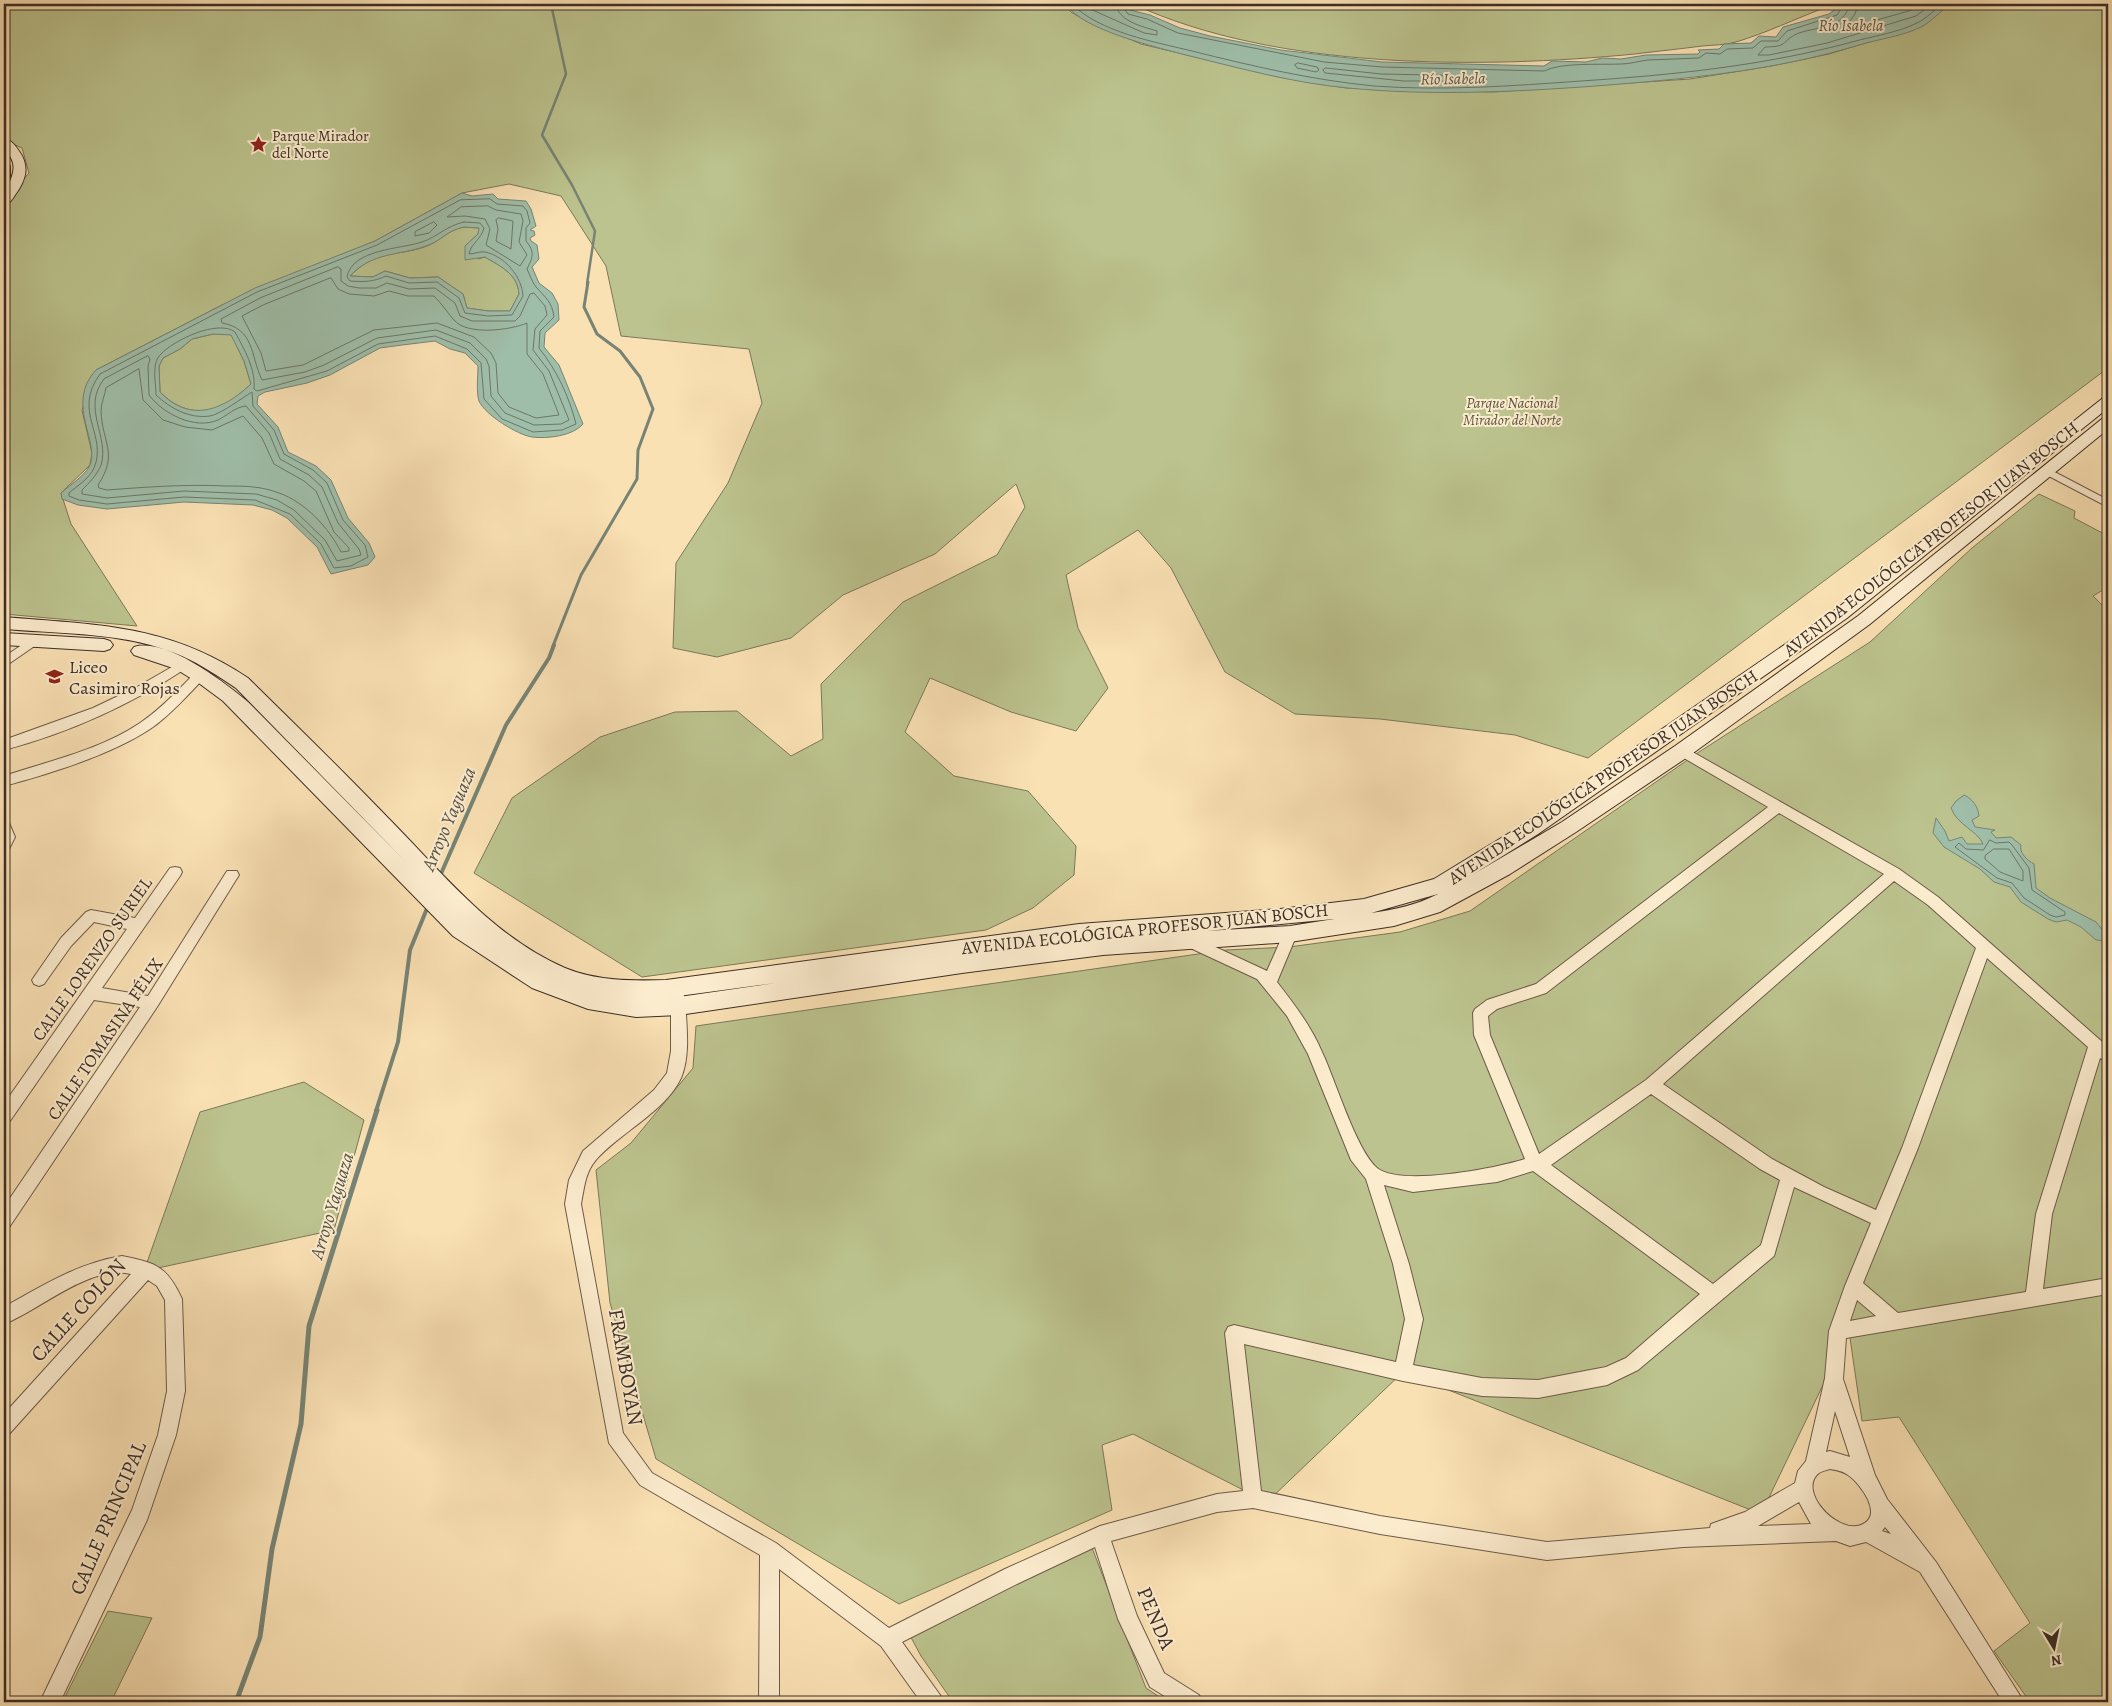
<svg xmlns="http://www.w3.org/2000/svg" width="2112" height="1706" viewBox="0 0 2112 1706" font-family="Alegreya,serif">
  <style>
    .green { fill: #bcc38e; stroke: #7c785a }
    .water { fill: #9fbea9; stroke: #778475; fill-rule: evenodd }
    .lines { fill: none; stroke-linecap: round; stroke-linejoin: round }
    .shore { stroke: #6e7668; stroke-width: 1 }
    .stream-far3 { stroke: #778475; stroke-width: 2.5 }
    .stream-far2 { stroke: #778475; stroke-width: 3 }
    .stream-far1 { stroke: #778475; stroke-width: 4 }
    .stream { stroke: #778475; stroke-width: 5 }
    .street-casing { stroke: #6c5b4a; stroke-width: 2 }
    .secondary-casing { stroke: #3c2e26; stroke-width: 2 }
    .street { fill: #fcecce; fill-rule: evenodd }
    .secondary { fill: #fcecce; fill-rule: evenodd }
    .labels { text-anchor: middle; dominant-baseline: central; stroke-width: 4; stroke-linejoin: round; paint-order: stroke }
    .far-poi-label { font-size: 15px; fill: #3c2e26; stroke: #fcecce; text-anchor: start }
    .far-park-label { font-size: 15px; font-style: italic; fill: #5c5340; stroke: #fcecce }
    .far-water-label { font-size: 16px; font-style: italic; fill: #555247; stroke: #fcecce }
    .street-label { font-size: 18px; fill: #3c2e26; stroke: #fcecce }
    .poi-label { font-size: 18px; fill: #3c2e26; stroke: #fcecce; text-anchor: start }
    .water-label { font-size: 19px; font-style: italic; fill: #555247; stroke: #fcecce }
    .near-street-label { font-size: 21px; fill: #3c2e26; stroke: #fcecce }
  </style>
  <rect width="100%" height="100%" fill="#fae1b4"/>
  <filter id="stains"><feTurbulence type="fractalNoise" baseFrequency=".004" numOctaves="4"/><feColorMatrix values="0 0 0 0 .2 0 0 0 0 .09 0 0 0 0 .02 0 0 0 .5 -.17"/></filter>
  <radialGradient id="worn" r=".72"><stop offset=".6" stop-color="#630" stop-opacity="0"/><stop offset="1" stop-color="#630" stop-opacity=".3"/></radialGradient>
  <path class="green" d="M4 4H1066L1071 12 1081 18 1141 44 1279 77 1346 88 1493 92 1690 79 1771 66 1829 54 1922 26 1950 4H2108V368L1588 758 1515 735 1380 719 1295 714 1225 672 1171 568 1138 530 1066 575 1078 628 1108 688 1076 731 1011 712 930 678 905 732 954 776 1028 791 1076 846 1074 875 1033 908 986 930 642 977 474 873 512 798 600 737 675 712 737 711 791 756 823 739 821 684 903 602 997 555 1025 507 1016 484 935 554 843 595 791 638 717 657 673 648 676 563 728 483 762 403 749 349 621 336 606 266 561 196 509 184 462 193 375 241 220 306 96 370 82 410 92 453 90 465 61 493 71 524 137 626 4 614V202L29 173 22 148 4 140Z
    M1133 4H1830L1824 8C1795 19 1766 33 1736 42 1726 45 1713 45 1702 46 1680 49 1658 51 1635 54 1480 69 1276 70 1133 4Z
    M464 227 480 228 478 234 465 246 478 259 485 257C500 266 518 274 519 294L510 311H488L467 308 463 294 438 277 410 278 385 271 373 277 350 276C379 247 395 258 427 246 442 240 447 230 464 227Z
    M213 334H231L244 361 251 384C222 412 191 423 160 392L159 366 163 358 180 349 192 339Z
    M2039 494 2075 511 2074 518 2108 536V587L2093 596 2108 611V1702H2030L1994 1651 2030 1623 1899 1417 1862 1421 1849 1331 1761 1514 1403 1372 1267 1502 1133 1434 1102 1445 1112 1510 899 1604 656 1459 610 1303 596 1170 631 1143 693 1068 696 1026 1226 950 1289 947 1400 932 1470 911 1699 752 1870 642 1972 548Z
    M304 1082 364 1120 334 1230 144 1271 200 1112Z
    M1089 1540 1146 1688 1167 1702H953L921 1656 907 1630Z
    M108 1611 152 1618 111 1702 63 1701Z"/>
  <path class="water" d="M1066 4H1124L1130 10 1150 15 1180 28 1210 36 1281 50 1382 62 1544 66 1552 61 1586 62 1602 58 1621 59 1646 55 1698 54 1700 52 1698 50 1719 49 1724 44 1751 43 1759 36 1776 37 1783 27 1829 14 1842 4H1950C1941 11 1931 22 1921 27 1903 36 1879 39 1859 45 1774 71 1685 79 1596 86 1513 92 1431 96 1348 88 1293 83 1239 68 1186 55 1156 47 1082 30 1066 4Z
    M462 193 472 196 493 194 498 199 526 201 531 209 536 226 530 230 534 231 535 235 530 238 531 241 537 245 539 259 532 267 539 283 552 293 558 304 559 320 545 333 544 347 559 365 583 424C573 436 547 439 532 437 518 435 485 415 479 401 476 392 478 376 478 366L465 353 450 349 435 341 402 345 380 348 330 375 307 383 265 392 258 396 257 404 278 427 288 452 316 466 331 480 348 518 369 543 375 557 368 565 331 574 317 547 287 518 272 510 253 505 184 502 107 509 78 505 62 499 61 493C70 485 83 477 89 467 102 444 64 404 96 370L255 288 375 241ZM464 227 479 228 478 234 465 246V260L485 257C500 266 518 274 519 294L510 311H488L467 308 463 294 438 277 410 278 385 271 373 277 350 276C372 252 398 256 426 246 442 241 445 231 464 227ZM213 334 231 335 244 361 251 384C222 411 190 423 160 392L159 366 163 358 180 349 192 339Z
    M1964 795C1973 799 1978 807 1979 816L1972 820 1975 827 1995 830 1991 832 1996 838 2011 837 2021 845C2019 853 2027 860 2034 864L2036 888 2050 898 2096 922 2108 937V941L2096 940 2081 927 2067 920 2056 922 2048 919 2021 902 2010 887 1994 882 1980 869 1944 847 1933 833 1936 818 1945 831 1949 841 1962 837 1967 844H1983C1978 831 1957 825 1951 808L1956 801Z"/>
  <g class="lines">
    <path class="shore" d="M1072 4C1099 32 1155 42 1192 51 1252 66 1312 80 1374 86 1442 91 1512 86 1581 81 1672 75 1763 66 1852 42 1873 36 1897 33 1917 23 1926 19 1934 10 1942 4
      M1079 4 1144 33 1157 35V31C1141 26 1120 22 1115 4
      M1121 4 1128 14 1147 19 1178 33 1324 62 1382 67 1544 71C1562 62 1600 65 1621 64 1630 64 1639 61 1648 60 1665 59 1682 59 1699 58L1706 53 1720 54 1727 49 1753 48 1761 41H1778L1787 31 1837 15 1844 4
      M1850 4C1843 29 1820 26 1799 33 1781 40 1790 47 1765 47L1758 55H1769L1827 43 1916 16 1932 4
      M1858 4 1855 14 1847 25 1849 28 1912 10 1920 4
      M1298 63 1317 67 1319 70 1316 72 1297 68 1295 65Z
      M1326 68 1381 74 1483 76 1487 79 1484 81H1404L1325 73 1323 70Z
      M490 199 497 204 523 206 527 211 530 223 526 228V241C535 252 533 257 527 269 530 275 532 282 536 287 546 298 552 302 554 317L540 331 539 348C557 371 569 396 576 424L562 430 533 432 502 419 484 399 481 363 467 349 435 336 378 344 327 371 257 391 254 389C256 369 244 349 235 332 218 319 174 340 161 354 151 363 156 383 156 395 170 408 189 419 210 416 221 414 242 398 252 392L253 406 274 430 284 454 313 470 327 483 343 520 365 545 368 557 351 566 334 568 321 544 290 514 255 500 184 497 107 504 79 500 69 496V493C77 486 89 479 94 468 108 435 72 412 100 374L257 292 377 245 460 200Z
      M488 206 496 210 521 214 523 221 519 242 527 255 520 266 486 245 490 229 485 219 465 216 447 217 461 207Z
      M499 218 513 221 511 249 496 241 498 229 496 220Z
      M434 222 437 225 429 233 415 236V232Z
      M464 222 480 223 484 228C481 240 471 243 469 254 474 254 480 251 485 252 505 256 522 277 523 296L512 315 488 316 465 313 459 298 437 282 409 283 386 276C373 282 364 282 350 281L347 277C352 249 401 249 422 242 437 237 446 226 464 222Z
      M338 267 341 269V281L348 286 359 288H376L387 283 409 289 435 288 455 303 460 316 472 321H515L520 316 530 294 534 293 545 306 547 315 535 329 533 350 549 371 569 420 561 424 534 425 505 413 491 396 489 366 486 359 470 343 436 330 377 338 324 365 305 372 262 380C250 355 255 329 222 323L221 319 260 298Z
      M331 278 338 289 349 294 374 296 389 291 408 296H434C442 304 447 312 454 320 467 336 511 330 527 323V354L543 374 559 415 536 418 509 407 498 393 496 363 491 353 474 337 437 323 374 330 303 365 266 371 261 353 242 316 263 305Z
      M148 356 150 359 148 366 149 395C163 414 195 430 218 420 228 415 235 407 246 406L269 433 280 459 309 475 322 487 338 523 359 549 361 555 337 561 325 540 294 510 277 500 256 494 184 491 107 498 82 494V490C89 483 97 475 101 465 110 437 81 408 104 379Z
      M139 369 143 400 163 420 185 427 212 430 243 416 262 438 274 464 304 481 316 491 334 532 349 548V551L341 552C329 528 305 502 279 493 261 486 244 486 226 486 186 484 147 487 107 490L99 488 98 485C119 453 102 443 101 411 101 403 105 395 106 388Z
      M1990 840 1996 843 2009 842 2012 845 2029 868 2032 890 2065 912V915L2056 917 2050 915 2024 898 2012 883 1997 878 1955 847 1959 843 1966 849 1983 850Z
      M1994 849H2009L2023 871V881L2000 872 1985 859V856Z"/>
    <path class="stream-far3" d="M551 4 566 74 542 135 572 185 595 231 587 284"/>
    <path class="stream-far2" d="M553 646 581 575 637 479 638 450 653 409 640 377 620 351 597 334 584 307 588 282"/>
    <path class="stream-far1" d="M440 876 506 725 549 658 554 645
      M376 1111 398 1042 410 950 428 906"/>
    <path class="stream" d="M236 1702 260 1637 272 1549 301 1424 309 1326 377 1110"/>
    <defs>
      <path id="street" d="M2047 468 2108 500V507L2043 473V469Z
        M32 638 36 639 38 642 36 645 4 667V657Z
        M184 660 188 661 190 664 188 667C132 704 69 733 4 750V740L93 708 137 687Z
        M201 670 205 671 207 674 205 677C189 694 172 713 153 727 114 754 49 774 4 786V776C49 761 100 750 140 723 161 709 179 689 197 671Z
        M1682 746 1899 869 1938 897 2108 1047V1062L2100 1058 2052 1214 2043 1289 2108 1278V1294L1846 1338 1843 1379 1875 1475 1887 1499 1936 1562 2024 1702H2003L1920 1572 1866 1542 1850 1546 1836 1541 1683 1547 1547 1560 1380 1534 1253 1508 1217 1512 1111 1541 1137 1616 1164 1673 1199 1695 1202 1702H1174L1150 1687 1118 1619 1095 1547 1019 1583 902 1642 940 1695 943 1702H921L881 1646 779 1569V1702H759L760 1555 640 1485 609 1443 565 1204 569 1180 583 1151 654 1090 667 1073 671 1051V998L673 994 678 992 683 994 685 998C686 1023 691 1055 681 1078 665 1112 619 1133 595 1161 585 1173 584 1189 581 1204L623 1433 652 1473 776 1543 889 1628 1005 1569 1100 1526 1217 1494 1243 1491 1225 1333 1228 1327 1234 1325 1396 1362 1405 1319 1393 1264 1366 1179 1351 1160 1308 1054 1287 1016 1257 979 1186 946 1184 942 1186 938H1196L1267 971 1285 930H1295L1297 934 1277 982C1294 1004 1311 1026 1322 1052 1335 1079 1356 1150 1377 1168 1401 1187 1497 1168 1525 1159L1474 1035 1473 1013 1475 1009 1487 1000 1536 984 1768 807 1677 754 1676 751ZM1779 813 1884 874 1646 1080 1539 1154 1490 1035 1488 1016 1497 1009 1546 993ZM1894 881 1928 905 1976 948 1902 1148 1876 1210 1824 1187 1772 1159 1663 1084ZM1987 958 2088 1047 2036 1214 2026 1292 1898 1313 1863 1283 1918 1148ZM1651 1094 1760 1169 1780 1180 1761 1245 1713 1284 1551 1165ZM1533 1171 1700 1294 1626 1358 1606 1367 1538 1380 1482 1378 1413 1365 1423 1319 1409 1264 1384 1185 1413 1192 1497 1182ZM1794 1187 1871 1223 1845 1286 1829 1331 1825 1378 1806 1461 1798 1471 1795 1483 1745 1512 1711 1524 1710 1528 1547 1542 1380 1516 1261 1491 1244 1344 1403 1381 1482 1396 1538 1398 1607 1385 1638 1370 1774 1256ZM1857 1300 1876 1316 1850 1321ZM1835 1411 1850 1457 1830 1451 1826 1452ZM1830 1469C1836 1470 1843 1471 1848 1475 1860 1483 1885 1516 1861 1525 1836 1534 1797 1490 1819 1473 1822 1471 1827 1470 1830 1469ZM1799 1502 1811 1524 1758 1526ZM1885 1527 1891 1534 1882 1531Z
        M4 822 9 823 15 837 9 849 4 850Z
        M175 867 180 868 182 872 180 876 102 988 148 996 227 871H237L239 875 157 1007 10 1226 4 1229V1207L140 1007 94 1000 10 1121 4 1123V1104L127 929 94 922 71 946 44 984 39 986 34 984 32 980 61 938 86 912 91 910 135 918 170 868Z
        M122 1256C156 1263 167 1266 182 1299L185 1391 176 1435 147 1520 60 1702H40L132 1510 158 1435 167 1391 165 1300 157 1286 148 1280 10 1433 4 1436V1414L131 1274C88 1265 42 1309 4 1324V1307C42 1286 78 1263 122 1256Z"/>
      <path id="secondary" d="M4 138C11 140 15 145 19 151 30 166 26 180 15 195 12 200 10 203 4 205 3 183 26 170 4 149Z
        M4 162 10 166V179L4 183Z
        M2108 397V408L1847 618 1538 834 1472 875 1562 822 1675 746 1858 616 2103 418 2108 416V429L1870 624 1689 756 1576 832 1510 874 1440 912 1394 926 1290 942 1103 955 962 973 679 1015 636 1017 588 1009 532 988 453 936 223 701 200 684 176 669 134 655 131 651 134 647C166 637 224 682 248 702L406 862 236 688C218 676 202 665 182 656 128 632 62 634 4 629V617C97 625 168 624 248 678 297 726 346 774 393 823 445 876 495 938 565 968 596 981 633 981 666 980L1079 924 1280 909 1364 899 1434 879 1524 824 1835 610 2103 398ZM1438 894C1417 905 1394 910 1371 913ZM1334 919 1290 926 1207 931ZM776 983 679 997H671Z
        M4 633 104 639 110 641 113 645 110 649 104 651 4 645Z"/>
    </defs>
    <use href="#street" class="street-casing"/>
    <use href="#secondary" class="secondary-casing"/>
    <use href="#street" class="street"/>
    <use href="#secondary" class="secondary"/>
  </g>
  <defs>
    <symbol id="sight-bare" viewBox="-9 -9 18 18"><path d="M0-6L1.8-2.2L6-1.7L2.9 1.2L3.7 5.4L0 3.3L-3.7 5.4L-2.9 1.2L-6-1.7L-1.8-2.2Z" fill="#8f2418" stroke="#fcecce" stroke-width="2.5" paint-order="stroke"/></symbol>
    <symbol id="school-bare" viewBox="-9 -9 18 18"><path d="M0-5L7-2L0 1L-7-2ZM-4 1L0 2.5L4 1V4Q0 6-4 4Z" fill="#8f2418" stroke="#fcecce" stroke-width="2.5" paint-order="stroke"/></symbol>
  </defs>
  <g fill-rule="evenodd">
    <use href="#sight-bare" x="246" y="132" width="25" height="25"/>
    <use href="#school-bare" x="42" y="664" width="25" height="25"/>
  </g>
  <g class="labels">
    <g class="far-poi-label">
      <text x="272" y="136">Parque Mirador<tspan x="272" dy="17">del Norte</tspan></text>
    </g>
    <g class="far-park-label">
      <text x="1512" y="403">Parque Nacional<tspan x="1512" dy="17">Mirador del Norte</tspan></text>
    </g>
    <g class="far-water-label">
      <text x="1851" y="26">Río Isabela</text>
      <text transform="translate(1453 79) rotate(-1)">Río Isabela</text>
    </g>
    <g class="street-label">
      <text transform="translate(1931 539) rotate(-38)">AVENIDA ECOLÓGICA PROFESOR JUAN BOSCH</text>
      <text transform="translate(1603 777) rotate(-34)">AVENIDA ECOLÓGICA PROFESOR JUAN BOSCH</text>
      <text transform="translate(1145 929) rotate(-6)">AVENIDA ECOLÓGICA PROFESOR JUAN BOSCH</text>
      <text transform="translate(92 959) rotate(-55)">CALLE LORENZO SURIEL</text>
      <text transform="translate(105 1039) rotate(-56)">CALLE TOMASINA FÉLIX</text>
    </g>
    <g class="poi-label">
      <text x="69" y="667">Liceo<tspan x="69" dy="21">Casimiro Rojas</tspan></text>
    </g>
    <g class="water-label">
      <text transform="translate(449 819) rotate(-67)">Arroyo Yaguaza</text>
      <text transform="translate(332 1206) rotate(-73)">Arroyo Yaguaza</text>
    </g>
    <g class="near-street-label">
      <text transform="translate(78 1310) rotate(-48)">CALLE COLÓN</text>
      <text transform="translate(626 1367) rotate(80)">FRAMBOYAN</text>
      <text transform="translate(108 1518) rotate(-67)">CALLE PRINCIPAL</text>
      <text transform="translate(1156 1618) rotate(67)">PENDA</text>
    </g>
  </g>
  <rect width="2112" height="1706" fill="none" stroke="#fae1b4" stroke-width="20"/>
  <rect x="5" y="5" width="2102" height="1696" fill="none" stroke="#3c2e26" stroke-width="2.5"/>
  <rect x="10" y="10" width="2092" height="1686" fill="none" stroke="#3c2e26"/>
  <g transform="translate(2054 1648) rotate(170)" stroke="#fcecce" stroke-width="4" paint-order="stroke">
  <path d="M0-4L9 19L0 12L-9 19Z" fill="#3c2e26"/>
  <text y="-8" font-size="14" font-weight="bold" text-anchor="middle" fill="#3c2e26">N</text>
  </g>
  <rect width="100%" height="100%" filter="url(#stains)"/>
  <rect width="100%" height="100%" fill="url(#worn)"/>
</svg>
